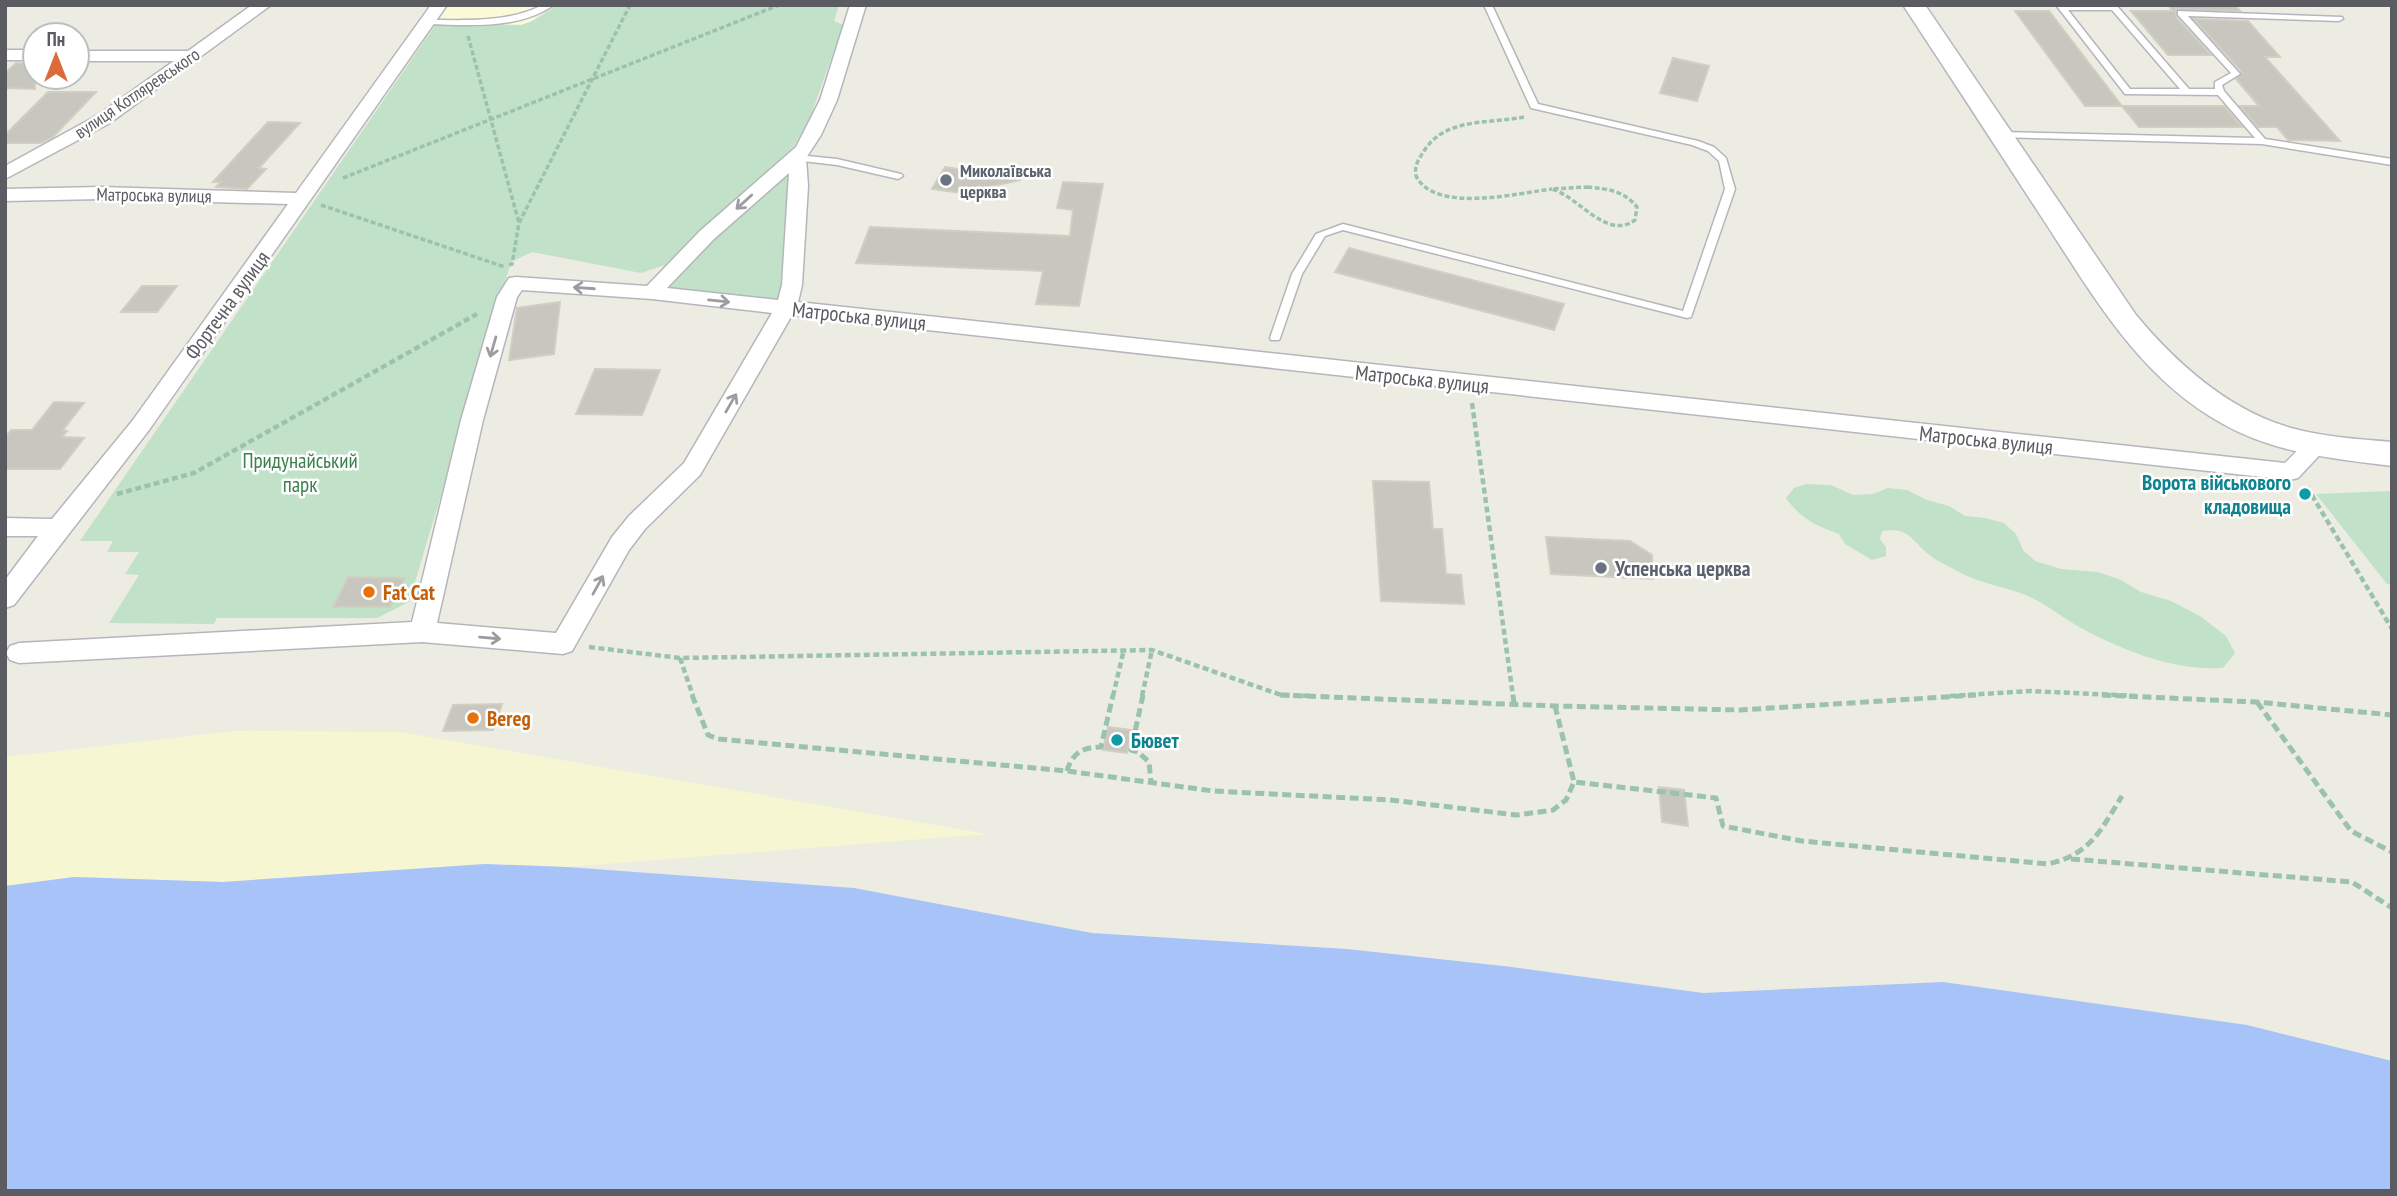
<svg xmlns="http://www.w3.org/2000/svg" width="2397" height="1196" viewBox="0 0 2397 1196" font-family="'PT Sans Narrow',sans-serif">
  <style>
    .commercial { fill: #fbfad9 }
    .green { fill: #c1e2c8 }
    .sand { fill: #f7f6d3 }
    .water { fill: #a7c3f8 }
    .building { fill: #c8c7bf; stroke: #d0cfc1; stroke-width: 2 }
    .lines { fill: none; stroke-linecap: round; stroke-linejoin: round }
    .lane-casing { stroke: #b5b6bc; stroke-width: 3 }
    .street-casing { stroke: #b5b6bc; stroke-width: 3 }
    .secondary-casing { stroke: #b6b7be; stroke-width: 3 }
    .path-far2 { stroke: #9bc2af; stroke-width: 3.5; stroke-dasharray: 5 2.5; stroke-linecap: butt }
    .path-far1 { stroke: #9bc2af; stroke-width: 4.5; stroke-dasharray: 6 3.5; stroke-linecap: butt }
    .path { stroke: #9bc2af; stroke-width: 5; stroke-dasharray: 9 4.5; stroke-linecap: butt }
    .lane { fill: #fff; fill-rule: evenodd }
    .street { fill: #fff; fill-rule: evenodd }
    .secondary { fill: #fff; fill-rule: evenodd }
    .oneway { stroke: #9d9da1 }
    .worship-dot { fill: #6b7280; stroke: #fff; stroke-width: 2.5 }
    .culture-dot { fill: #0f9aa8; stroke: #fff; stroke-width: 2.5 }
    .food-dot { fill: #e8710a; stroke: #fff; stroke-width: 2.5 }
    .labels { text-anchor: middle; dominant-baseline: central; stroke-width: 5; stroke-linejoin: round; paint-order: stroke }
    .far-street-label { font-size: 18px; fill: #5b5c62; stroke: #fff }
    .far-worship-label { font-size: 18px; font-weight: bold; fill: #5b616d; stroke: #fff; text-anchor: start }
    .street-label { font-size: 21px; fill: #5b5c62; stroke: #fff }
    .park-label { font-size: 21px; fill: #3b804e; stroke: #fff }
    .culture-label { font-size: 21px; font-weight: bold; fill: #0d838f; stroke: #fff; text-anchor: end }
    .worship-label { font-size: 21px; font-weight: bold; fill: #5b616d; stroke: #fff; text-anchor: start }
    .food-label { font-size: 21px; font-weight: bold; fill: #c56008; stroke: #fff; text-anchor: start }
  </style>
  <rect width="100%" height="100%" fill="#ecece3"/>
  <path class="commercial" d="M449 5H558L537 16 532 22 521 25 436 24Z"/>
  <path class="green" d="M558 5H839L834 21 843 25 810 118 794 146 665 265 641 273 532 252 511 262 409 602 377 618H217L214 624 109 623 139 575 125 574 139 552H107L113 541H80L436 24 521 25C534 22 546 12 558 5Z
    M787 178 791 179 782 296 774 300 669 288 668 280 779 179Z
    M1806 484 1831 485 1853 495 1873 494 1888 488 1907 490 1927 500 1949 506 1965 516 1985 518 2004 523 2016 534 2023 550 2035 561 2061 569 2098 572 2121 580 2141 592 2171 601 2200 616 2226 636 2235 653 2223 668C2174 671 2124 651 2081 628 2063 618 2048 605 2030 597 2008 587 1980 584 1959 572 1949 566 1936 561 1927 553 1910 538 1908 527 1882 531L1880 539 1886 547V556L1872 560 1845 544 1839 534C1816 526 1800 518 1786 498L1794 488Z
    M2392 491V585L2387 584 2316 494Z"/>
  <path class="sand" d="M235 731 400 732 987 834 567 867 485 864 223 882 74 877 5 886V757Z"/>
  <path class="water" d="M485 864 567 867 854 888 1092 933 1347 949 1512 967 1703 993 1943 982 2247 1025 2392 1061V1191H5V886L74 877 223 882Z"/>
  <path class="building" d="M2168 5H2235L2240 11 2176 9V17L2211 55H2168L2131 11H2173Z
    M2015 11H2049L2122 106H2224L2242 127H2139L2122 106H2085Z
    M2194 19 2248 21 2280 57H2265L2340 141 2288 140 2277 127H2258L2240 106H2259L2236 79 2242 72Z
    M1673 58 1709 66 1697 101 1660 93Z
    M16 63 35 64V89L5 88V73Z
    M48 92H96L53 137 41 143H5V135Z
    M268 122 300 123 259 168 266 169 247 189 216 187 221 182H213Z
    M945 167 1020 179V180L962 193 932 189Z
    M1063 182 1103 184 1079 306 1036 304 1043 271 856 263 870 227 1070 236 1073 210 1057 208Z
    M1349 248 1564 304 1554 330 1335 272Z
    M142 286H177L157 312H121Z
    M560 302 554 354 509 360 517 308Z
    M595 369 660 370 642 415 576 414Z
    M54 402 84 403 63 430 67 431 62 437 84 438 60 469H5V437L11 430H32Z
    M1373 481 1429 482 1433 529H1442L1446 574 1461 575 1464 604 1381 601Z
    M1546 537 1630 541 1652 555 1653 579 1551 574Z
    M348 577 405 578 390 607H333Z
    M502 704 493 730 443 731 453 705Z
    M1108 727 1132 730 1127 753 1103 750Z
    M1659 787 1684 790 1688 826 1662 822Z"/>
  <g class="lines">
    <defs>
      <path id="lane" d="M543 5H554C518 30 468 25 427 24L423 22 427 20C467 20 507 23 543 5Z
        M1484 5H1492L1538 104 1698 141 1714 147 1726 158 1735 189 1691 317 1687 318 1343 230 1325 236 1302 274 1280 338 1279 340H1271L1270 338 1292 274 1316 234 1343 224 1683 311 1725 189 1719 161 1708 151 1692 145 1531 108Z
        M2056 5 2117 6 2189 89H2215V82L2231 73 2178 15V11L2342 17 2343 19 2339 21 2188 16 2240 74 2222 85 2224 91 2265 139 2392 159V165L2262 144 1998 137 1997 135 2001 132 2255 138 2218 95 2125 94ZM2068 10H2112L2180 89H2130Z
        M797 155 837 159 901 174 903 176 898 179 837 165 794 160V156Z"/>
      <path id="street" d="M252 5H271L110 123 5 179V166L98 115 174 61H77V51H188Z
        M431 5H447L149 430 14 605 5 608V580L38 536H5V518L52 519 133 420 288 204 101 199 5 201V189L101 187 296 193Z
        M850 5H866L837 100 821 135 806 158 808 186 802 285 798 302 2285 463C2297 452 2308 434 2326 439L2329 445 2298 478 2290 480 792 315 700 475 645 529 629 550 572 651 563 654 422 642 19 663 10 660 6 653 10 646 19 643 412 622 461 420 497 297 509 278 516 277 647 286 700 231 796 147 820 100ZM789 173 782 285 778 300 667 288 714 239ZM522 290 652 299 772 313 684 463 629 516 612 537 556 633 437 623 483 420 517 297Z
        M5 50H35V60H5Z"/>
      <path id="secondary" d="M1903 5H1925L2136 315C2177 364 2228 410 2291 428 2323 437 2358 439 2392 442V466C2334 459 2274 453 2223 424 2136 376 2090 290 2037 210 1992 141 1948 73 1903 5Z"/>
    </defs>
    <use href="#lane" class="lane-casing"/>
    <use href="#street" class="street-casing"/>
    <use href="#secondary" class="secondary-casing"/>
    <path class="path-far2" d="M468 36 519 223
      M1524 117C1490 124 1445 117 1424 151 1419 159 1414 165 1416 176 1435 214 1518 193 1552 189
      M343 178 779 5
      M1587 187C1608 189 1623 190 1637 207L1635 220C1607 241 1579 197 1552 189Z
      M321 205 505 267
      M509 265 512 264 519 223 630 5"/>
    <path class="path-far1" d="M1472 403 1513 696
      M2307 487 2392 629
      M117 494 194 473 477 314
      M589 647 680 658 1152 650 1281 695 1313 696
      M680 658 693 696
      M1113 696 1124 649
      M1142 696 1152 650
      M1950 696 2030 691 2138 696"/>
    <path class="path" d="M692 695 708 735 718 739 1067 771 1213 791 1391 800 1517 815 1553 810 1566 800 1574 782 1716 798 1723 826 1802 841 2048 864C2090 855 2101 830 2122 796
      M1143 695 1131 750 1138 752 1149 762 1151 782
      M1280 695 1555 706 1740 710 1976 695
      M1513 695 1514 703
      M2102 695 2256 702 2392 715
      M2257 702 2351 831 2392 852
      M1555 706 1574 782
      M1067 771C1072 753 1083 747 1101 747L1113 695
      M2071 859 2352 882 2392 908"/>
    <use href="#lane" class="lane"/>
    <use href="#street" class="street"/>
    <use href="#secondary" class="secondary"/>
  </g>
  <defs><path id="oneway-shaft" d="M-6 0H5M1.5-3L5.5 0L1.5 3" fill="none" stroke-width="1.6" stroke-linecap="round" stroke-linejoin="round" transform="scale(1.75)"/></defs>
  <g class="oneway">
    <use href="#oneway-shaft" transform="translate(744 202) rotate(138)"/>
    <use href="#oneway-shaft" transform="translate(584 288) rotate(-176)"/>
    <use href="#oneway-shaft" transform="translate(719 301) rotate(6)"/>
    <use href="#oneway-shaft" transform="translate(493 347) rotate(106)"/>
    <use href="#oneway-shaft" transform="translate(731 403) rotate(-60)"/>
    <use href="#oneway-shaft" transform="translate(598 585) rotate(-61)"/>
    <use href="#oneway-shaft" transform="translate(490 638) rotate(5)"/>
  </g>
  <g class="worship-dot">
    <circle cx="946" cy="180" r="7"/>
    <circle cx="1601" cy="568" r="7"/>
  </g>
  <g class="culture-dot">
    <circle cx="2305" cy="494" r="7"/>
    <circle cx="1117" cy="740" r="7"/>
  </g>
  <g class="food-dot">
    <circle cx="369" cy="592" r="7"/>
    <circle cx="473" cy="718" r="7"/>
  </g>
  <g class="labels">
    <g class="far-street-label">
      <text transform="translate(137 93) rotate(-34)">вулиця Котляревського</text>
      <text transform="translate(154 195) rotate(1)">Матроська вулиця</text>
    </g>
    <g class="far-worship-label">
      <text x="960" y="170">Миколаївська<tspan x="960" dy="21">церква</tspan></text>
    </g>
    <g class="street-label">
      <text transform="translate(227 305) rotate(-54)">Фортечна вулиця</text>
      <text transform="translate(859 316) rotate(6)">Матроська вулиця</text>
      <text transform="translate(1422 379) rotate(6)">Матроська вулиця</text>
      <text transform="translate(1986 440) rotate(6)">Матроська вулиця</text>
    </g>
    <g class="park-label">
      <text x="300" y="460">Придунайський<tspan x="300" dy="24">парк</tspan></text>
    </g>
    <g class="culture-label">
      <text x="2291" y="482">Ворота військового<tspan x="2291" dy="24">кладовища</tspan></text>
      <text x="1131" y="740" text-anchor="start">Бювет</text>
    </g>
    <g class="worship-label">
      <text x="1615" y="568">Успенська церква</text>
    </g>
    <g class="food-label">
      <text x="383" y="592">Fat Cat</text>
      <text x="487" y="718">Bereg</text>
    </g>
  </g>
  <rect width="2397" height="1196" fill="none" stroke="#5b5c62" stroke-width="14"/>
  <g transform="translate(56 56)"><circle r="33" fill="#ffffff" stroke="#bdbec0" stroke-width="2"/>
  <path d="M0-5L12 26L0 18L-12 26Z" fill="#db6b3a"/>
  <text y="-10" font-size="19" font-weight="bold" text-anchor="middle" fill="#5b5c62">Пн</text>
  </g>
</svg>
